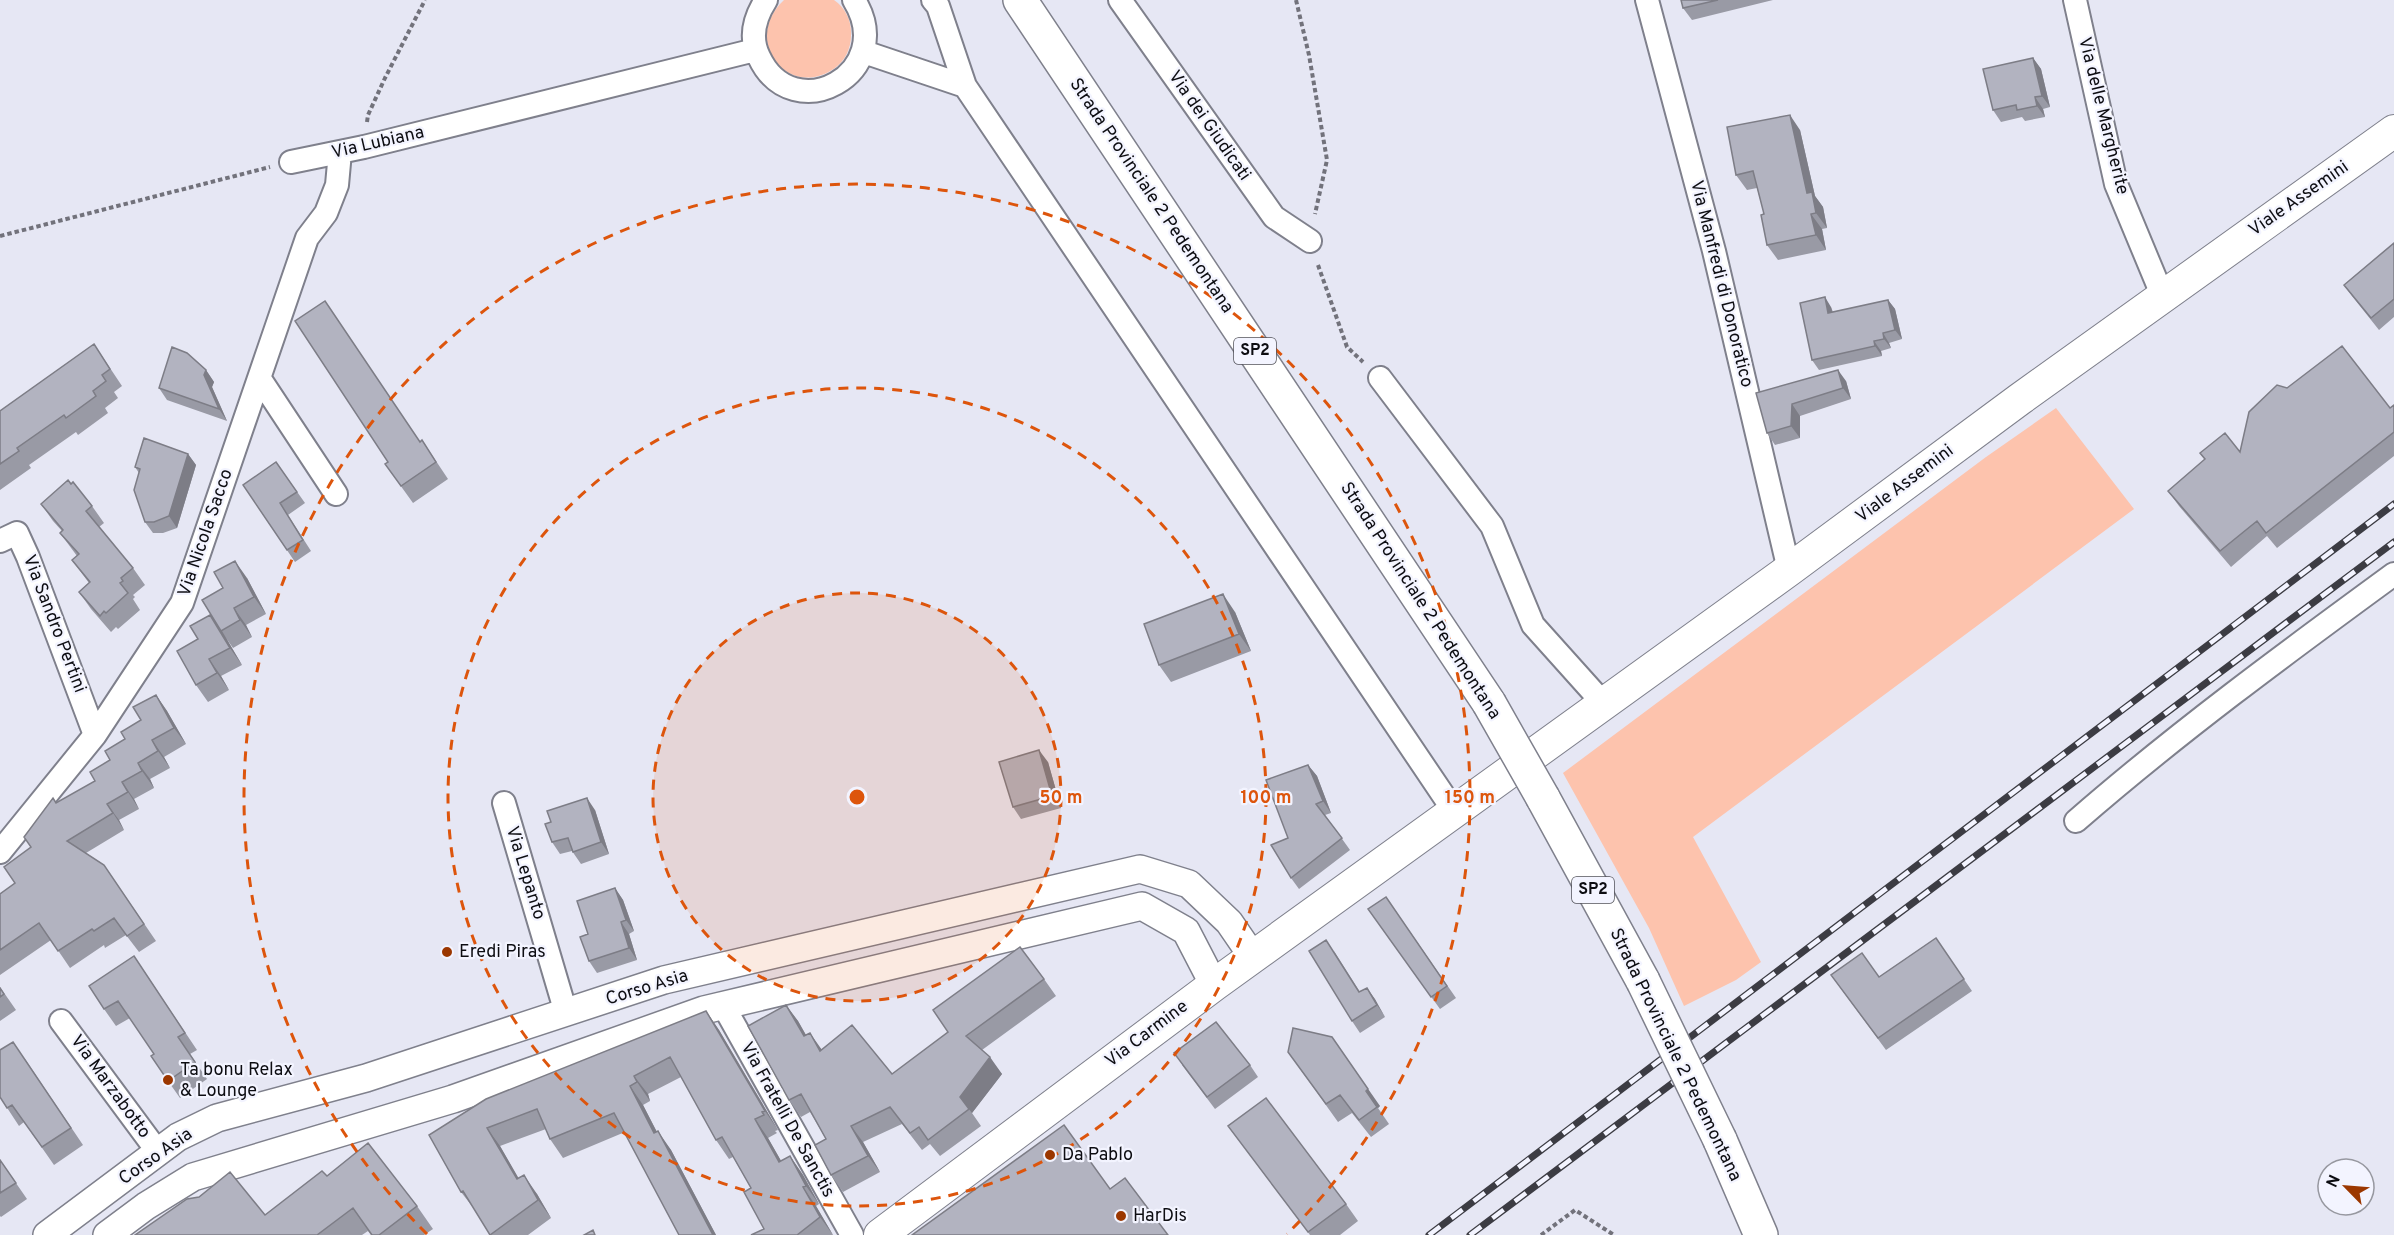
<svg xmlns="http://www.w3.org/2000/svg" width="2394" height="1235" viewBox="0 0 2394 1235" font-family="Overpass,sans-serif">
  <style>
    .green { fill: #fdc3ad }
    .lines { fill: none; stroke-linecap: round; stroke-linejoin: round }
    .minor-casing { stroke: #7f808c; stroke-width: 26 }
    .tertiary-casing { stroke: #7f808c; stroke-width: 30 }
    .secondary-casing { stroke: #7f808c; stroke-width: 34 }
    .primary-casing { stroke: #7f808c; stroke-width: 36 }
    .path { stroke: #72727b; stroke-width: 4; stroke-dasharray: 4.5 3; stroke-linecap: butt }
    .minor { stroke: #fff; stroke-width: 22 }
    .tertiary { stroke: #fff; stroke-width: 27 }
    .secondary { stroke: #fff; stroke-width: 32 }
    .primary { stroke: #fff; stroke-width: 33 }
    .rail-casing { stroke: #3c3c43; stroke-width: 7 }
    .rail { stroke: #f3f4ff; stroke-width: 4.5; stroke-dasharray: 14; stroke-linecap: butt }
    .primary-bridge-casing { stroke: #7f808c; stroke-width: 36; stroke-linecap: butt }
    .primary-bridge { stroke: #fff; stroke-width: 33 }
    .wall { fill: #999aa5 }
    .shaded-wall { fill: #7d7d86 }
    .building { fill: #b2b3c0; stroke: #7d7d86; stroke-width: 1.5 }
    .ring { fill: none; stroke: #dd550c; stroke-width: 3; stroke-dasharray: 10 8 }
    .poi-dot { fill: #9b3700; stroke: #f3f4ff; stroke-width: 2 }
    .labels { text-anchor: middle; dominant-baseline: central; stroke-width: 4.5; stroke-linejoin: round; paint-order: stroke }
    .shield { fill: #f3f4ff; stroke: #525259; stroke-width: 1.5 }
    .shield-label { font-size: 16px; font-weight: bold; fill: #0d0d12 }
    .street-label { font-size: 18px; fill: #0d0d12; stroke: #f3f4ff }
    .poi-label { font-size: 18px; fill: #0d0d12; stroke: #f3f4ff; text-anchor: start }
    .centre { fill: #dd550c; stroke: #f3f4ff; stroke-width: 3 }
    .ring-label { font-size: 18px; text-anchor: middle; font-weight: bold; fill: #dd550c; stroke: #f3f4ff; stroke-width: 4.5; stroke-linejoin: round; paint-order: stroke }
  </style>
  <rect width="100%" height="100%" fill="#e6e7f4"/>
  <path class="green" d="M784 0H834C846 8 852 22 851 36 851 48 845 61 835 68 789 101 740 41 784 0Z
    M2056 408 2134 509 1693 837 1761 962 1736 980 1684 1006 1649 928 1563 773 1986 457Z"/>
  <g class="lines">
    <defs>
      <path id="minor" d="M766 0C755 17 749 37 759 57 793 130 899 73 854 0
        M933 0 938 6 965 86
        M1120 0 1274 217 1310 241
        M1647 0 1714 251 1789 570
        M2075 0 2116 184 2163 297
        M864 52 965 86 1454 811
        M291 162 364 147 755 50
        M1380 378 1492 526 1533 625 1603 703
        M260 379 336 494
        M0 541 17 533 28 557 95 735
        M504 803 566 1013
        M2076 821C2177 733 2286 653 2394 574
        M0 852 95 735 182 603 307 238 326 213 337 185 340 152
        M723 1005 852 1235
        M61 1021 158 1152"/>
      <path id="tertiary" d="M47 1235 178 1137 217 1118 366 1078 664 980 1140 869 1189 884 1229 922 1253 957
        M107 1235 146 1206 193 1177 453 1099 704 1010 1142 906 1186 931 1214 985"/>
      <path id="secondary" d="M880 1235 1214 985 1789 570 2020 399 2394 131"/>
      <path id="primary" d="M1020 0 1489 703
        M1543 798 1643 981
        M1720 1140 1761 1235"/>
    </defs>
    <use href="#minor" class="minor-casing"/>
    <use href="#tertiary" class="tertiary-casing"/>
    <use href="#secondary" class="secondary-casing"/>
    <use href="#primary" class="primary-casing"/>
    <path class="path" d="M1296 0 1309 55 1327 160 1315 214
      M367 122 368 115 385 78 425 0
      M0 236 270 167
      M1318 265 1347 347 1363 362
      M1541 1235 1575 1210 1614 1235"/>
    <use href="#minor" class="minor"/>
    <use href="#tertiary" class="tertiary"/>
    <use href="#secondary" class="secondary"/>
    <use href="#primary" class="primary"/>
    <defs>
      <path id="rail" d="M1429 1235 2394 504
        M1470 1235 2394 542"/>
    </defs>
    <use href="#rail" class="rail-casing"/>
    <use href="#rail" class="rail"/>
    <defs>
      <path id="primary-bridge" d="M1489 703 1543 798
        M1643 981 1720 1140"/>
    </defs>
    <use href="#primary-bridge" class="primary-bridge-casing"/>
    <use href="#primary-bridge" class="primary-bridge"/>
  </g>
  <path class="wall" d="M1681 0H1773L1692 20 1683 8Z
    M2033 58 2041 69 2050 107 2043 109 2045 117 2025 121 2022 117 2001 122 1993 110Z
    M1800 130 1815 196 1823 207 1827 228 1822 229 1826 250 1778 260 1767 245 1764 214 1757 188 1747 190 1736 175Z
    M2394 243V317L2379 330 2352 296 2344 285Z
    M1888 300 1895 309 1902 339 1889 343 1891 348 1881 351 1882 356 1819 370 1812 360 1831 307 1833 312Z
    M94 344 122 386 114 392 118 398 105 408 108 413 78 435 76 432 29 465 31 468 0 490V411Z
    M206 370 214 382 212 387 227 421 167 400 159 388Z
    M1846 381 1851 399 1800 416V438L1775 445 1767 433 1756 393Z
    M2287 388 2390 408 2394 405V456L2277 548 2267 536 2231 567 2179 506 2168 491 2205 460 2200 453 2240 452Z
    M422 440 448 479 413 503 385 464Z
    M188 454 196 465 177 528 163 533H153L145 522 139 473 135 467Z
    M276 462 305 503 288 515 311 551 295 562 243 485Z
    M41 504 92 506 104 523 99 527 133 568 145 585 133 595 135 597 133 599 140 610 118 629 116 627 111 632 91 609 79 592 89 583 72 560 77 556 60 533 62 531 53 521Z
    M247 578 266 614 246 625 252 637 233 648 226 638 242 665 221 676 229 690 208 702 196 685 198 639 217 625Z
    M1235 612 1251 651 1171 682 1159 665Z
    M156 695 167 711 186 744 164 757 170 768 150 779 154 788 134 799 139 809 119 820 124 830 86 853 104 865 156 941 139 952 126 935 105 948 104 945 70 968 51 940 0 975V894L15 883 53 798 57 803 95 781 125 739 141 720Z
    M1048 762 1061 808 1021 819 1013 807Z
    M1308 765 1317 776 1331 813 1325 815 1350 850 1299 889 1291 878 1288 838Z
    M595 810 609 854 581 864 572 851 560 854 552 842Z
    M615 888 623 900 634 931 629 934 637 960 597 973 589 961 588 934Z
    M1386 897 1456 998 1440 1009 1368 909Z
    M1936 938 1972 991 1886 1050 1831 975 1879 977Z
    M1334 951 1360 992 1367 988 1385 1017 1360 1033 1352 1021Z
    M134 956 197 1050 190 1054 207 1079 180 1098 168 1081 154 1054 130 1018 116 1026 104 1009Z
    M1044 979 1056 996 982 1050 1002 1074 972 1113 981 1126 940 1156 930 1144 922 1150 902 1124 863 1142 880 1172 843 1192 831 1175 826 1139 810 1112 801 1117 789 1100 786 1005 798 1021 806 1035 822 1050 892 1074Z
    M0 987 16 1010 0 1021Z
    M706 1011 719 1030 778 1130 775 1131 777 1133 768 1138 781 1161 790 1156 803 1175 819 1204 816 1206 833 1235H751L764 1229 751 1188 733 1157 729 1159 716 1140 681 1077 648 1094 650 1101 643 1105 657 1132 671 1150 716 1235H679L625 1132 563 1158 550 1139 546 1129 500 1146 518 1178 537 1194 551 1218 528 1235H490L475 1210 461 1192 429 1135Z
    M1288 1052 1380 1106 1378 1108 1389 1124 1371 1137 1352 1113 1338 1122Z
    M25 1059 83 1145 54 1165 24 1122 19 1126 0 1097Z
    M1182 1065H1250L1258 1077 1215 1109Z
    M1228 1126 1346 1204 1358 1221 1340 1235H1310Z
    M0 1160 27 1199 1 1217 0 1216Z
    M327 1176 417 1206 433 1229 424 1235H371L368 1231 362 1235H135L265 1215Z"/>
  <path class="shaded-wall" d="M2033 58 2041 69 2050 107 2042 96Z
    M2035 97 2043 109 2045 117 2037 106Z
    M1790 115 1800 130 1815 196 1823 207 1827 228 1816 213 1807 193Z
    M1811 214 1822 229 1826 250 1816 235Z
    M1825 297 1831 307 1835 323 1828 313Z
    M1888 300 1895 309 1902 339 1895 330Z
    M1883 333 1889 343 1891 348 1884 339Z
    M1874 341 1881 351 1882 356 1875 346Z
    M206 370 214 382 212 387 227 421 219 409 204 375Z
    M1838 370 1846 381 1851 399 1843 388Z
    M1792 404 1800 416V438L1791 426Z
    M188 454 196 465 177 528 169 516Z
    M235 561 247 578 266 614 254 597Z
    M1223 594 1235 612 1251 651 1239 634Z
    M234 608 246 625 252 637 240 620Z
    M210 615 222 631 242 665 230 648Z
    M209 659 221 676 229 690 217 673Z
    M156 695 167 711 186 744 174 728Z
    M152 740 164 757 170 768 158 751Z
    M1039 750 1048 762 1061 808 1052 796Z
    M138 763 150 779 154 788 142 771Z
    M1308 765 1317 776 1331 813 1323 801Z
    M122 782 134 799 139 809 128 792Z
    M587 798 595 810 609 854 601 842Z
    M107 804 119 820 124 830 113 813Z
    M615 888 623 900 634 931 626 920Z
    M621 922 629 934 637 960 629 948Z
    M1367 988 1375 999 1385 1017 1377 1005Z
    M786 1005 798 1021 816 1053 804 1036Z
    M706 1011 719 1030 778 1130 765 1111Z
    M810 1033 822 1050 820 1051Z
    M1332 1037 1380 1106 1378 1108 1366 1091Z
    M990 1057 1002 1074 972 1113 960 1097Z
    M634 1076 648 1094 650 1101 637 1082Z
    M630 1086 643 1105 667 1152 654 1133Z
    M755 1119 768 1138 792 1180 779 1162Z
    M851 1126 863 1142 880 1172 868 1156Z
    M487 1128 500 1146 530 1198 517 1179Z
    M658 1131 671 1150 716 1235H713Z
    M790 1156 803 1175 819 1204 806 1186Z
    M524 1175 537 1194 551 1218 538 1200Z
    M803 1187 816 1206 833 1235 820 1217Z"/>
  <path class="building" d="M1681 0H1718L1683 8Z
    M2033 58 2042 96 2035 97 2037 106 2017 110 2016 105 1993 110 1983 69Z
    M1790 115 1807 193 1812 192 1816 213 1811 214 1816 235 1767 245 1761 215 1764 214 1753 171 1736 175 1727 127Z
    M2394 243V299L2371 318 2344 285Z
    M1825 297 1828 313 1888 300 1895 330 1883 333 1884 339 1874 341 1875 346 1812 360 1800 303Z
    M325 301 420 442 422 440 436 462 401 486 385 464 388 462 295 321Z
    M94 344 110 369 102 375 106 381 93 391 96 396 66 418 64 415 17 448 19 451 0 464V411Z
    M2342 346 2390 408 2394 405V432L2266 533 2257 521 2220 551 2168 491 2205 459 2200 453 2225 433 2240 452 2249 412 2277 385 2287 388Z
    M172 347 187 353 206 370 204 375 219 409 159 388Z
    M1838 370 1843 388 1792 404 1791 426 1767 433 1756 393Z
    M144 438 188 454 169 516 154 522H145L134 490 140 469 135 467Z
    M276 462 297 492 280 503 303 540 287 550 243 485Z
    M68 480 71 484 73 482 92 506 86 511 133 568 121 578 123 581 120 583 128 593 106 613 104 611 100 616 79 592 90 582 72 560 79 554 60 533 63 530 41 504Z
    M235 561 254 597 234 608 240 620 221 631 202 600 223 588 214 572Z
    M1223 594 1239 634 1159 665 1144 624Z
    M210 615 230 648 209 659 217 673 196 685 177 651 198 639 190 626Z
    M156 695 174 728 152 740 158 751 138 763 142 771 122 782 128 792 107 804 113 813 67 841 104 865 144 924 127 936 114 918 94 931 92 929 58 951 39 923 0 950V894L15 883 4 867 31 847 24 837 53 798 56 803 95 781 90 772 110 760 105 751 125 739 121 732 141 720 133 707Z
    M1039 750 1052 796 1013 807 999 762Z
    M1308 765 1323 801 1316 804 1342 838 1291 878 1271 845 1288 838 1266 780Z
    M587 798 601 842 573 852 568 838 552 842 545 824 551 822 547 811Z
    M615 888 626 920 621 922 629 948 589 961 580 937 588 934 577 901Z
    M1386 897 1447 986 1431 997 1368 909Z
    M1936 938 1964 979 1878 1038 1831 975 1862 953 1879 977Z
    M1326 940 1359 992 1367 988 1377 1005 1352 1021 1309 951Z
    M1020 947 1044 979 966 1036 990 1057 960 1097 969 1109 928 1140 919 1127 910 1133 890 1107 851 1126 868 1156 831 1175 815 1145 826 1139 801 1094 789 1100 748 1026 786 1005 804 1036 810 1033 820 1051 852 1025 892 1074 948 1032 933 1010Z
    M134 956 185 1033 178 1037 195 1062 168 1081 151 1056 154 1054 118 1001 104 1009 89 986Z
    M0 988 4 994 0 997Z
    M706 1011 765 1111 762 1112 764 1115 755 1119 779 1162 790 1156 806 1186 803 1187 820 1217 797 1235H751L764 1229 744 1192 751 1188 722 1137 716 1140 670 1057 634 1076 637 1082 630 1086 654 1133 658 1131 713 1235H679L614 1113 550 1139 537 1109 487 1128 517 1179 524 1175 538 1200 490 1235 463 1191 461 1192 429 1135 486 1099Z
    M1216 1022 1250 1065 1207 1097 1174 1053Z
    M1293 1028 1332 1037 1368 1089 1366 1091 1377 1107 1359 1120 1340 1095 1326 1104 1288 1052Z
    M13 1042 71 1128 42 1147 12 1105 7 1108 0 1097V1050Z
    M1266 1098 1346 1204 1308 1232 1228 1126Z
    M1064 1125 1110 1189 1125 1178 1168 1235H912Z
    M368 1143 417 1206 379 1235H372L353 1208 317 1235H135L187 1199 199 1197 230 1172 265 1215 322 1171 327 1176Z
    M0 1160 16 1183 0 1193Z
    M593 1230 595 1235H584Z"/>
  <circle cx="857" cy="797" r="204" fill="#dd550c" fill-opacity=".12"/>
  <g class="ring">
    <circle cx="857" cy="797" r="204"/>
    <circle cx="857" cy="797" r="409"/>
    <path d="M427 1234A613 613 0 1 1 1287 1234"/>
  </g>
  <g class="poi-dot">
    <circle cx="447" cy="952" r="6"/>
    <circle cx="168" cy="1080" r="6"/>
    <circle cx="1050" cy="1155" r="6"/>
    <circle cx="1121" cy="1216" r="6"/>
  </g>
  <g class="labels">
    <g class="shield">
      <rect x="1234" y="338" width="42" height="26" rx="4.5"/>
      <rect x="1572" y="877" width="42" height="26" rx="4.5"/>
    </g>
    <g class="shield-label">
      <text x="1255" y="351">SP2</text>
      <text x="1593" y="890">SP2</text>
    </g>
    <g class="street-label">
      <text transform="translate(2103 116) rotate(76)">Via delle Margherite</text>
      <text transform="translate(1209 126) rotate(55)">Via dei Giudicati</text>
      <text transform="translate(378 143) rotate(-13)">Via Lubiana</text>
      <text transform="translate(1151 196) rotate(56)">Strada Provinciale 2 Pedemontana</text>
      <text transform="translate(2299 199) rotate(-35)">Viale Assemini</text>
      <text transform="translate(1721 284) rotate(76)">Via Manfredi di Donoratico</text>
      <text transform="translate(1905 484) rotate(-37)">Viale Assemini</text>
      <text transform="translate(206 533) rotate(-71)">Via Nicola Sacco</text>
      <text transform="translate(1420 601) rotate(57)">Strada Provinciale 2 Pedemontana</text>
      <text transform="translate(54 624) rotate(69)">Via Sandro Pertini</text>
      <text transform="translate(525 873) rotate(73)">Via Lepanto</text>
      <text transform="translate(647 988) rotate(-17)">Corso Asia</text>
      <text transform="translate(1147 1034) rotate(-37)">Via Carmine</text>
      <text transform="translate(1675 1055) rotate(64)">Strada Provinciale 2 Pedemontana</text>
      <text transform="translate(110 1087) rotate(54)">Via Marzabotto</text>
      <text transform="translate(787 1120) rotate(61)">Via Fratelli De Sanctis</text>
      <text transform="translate(156 1157) rotate(-35)">Corso Asia</text>
    </g>
    <g class="poi-label">
      <text x="459" y="952">Eredi Piras</text>
      <text x="180" y="1070">Ta bonu Relax<tspan x="180" dy="21">&amp; Lounge</tspan></text>
      <text x="1062" y="1155">Da Pablo</text>
      <text x="1133" y="1216">HarDis</text>
    </g>
  </g>
  <circle cx="857" cy="797" r="9" class="centre"/>
  <g class="ring-label">
    <text x="1061" y="803">50 m</text>
    <text x="1266" y="803">100 m</text>
    <text x="1470" y="803">150 m</text>
  </g>
  <g transform="translate(2346 1187) rotate(295)"><circle r="28" fill="#f3f4ff" stroke="#9798a0" stroke-width="1.5"/>
  <path d="M0-4.5L10 22L0 15L-10 22Z" fill="#9b3700"/>
  <text y="-9" font-size="16" font-weight="bold" text-anchor="middle" fill="#0d0d12">N</text>
  </g>
</svg>
